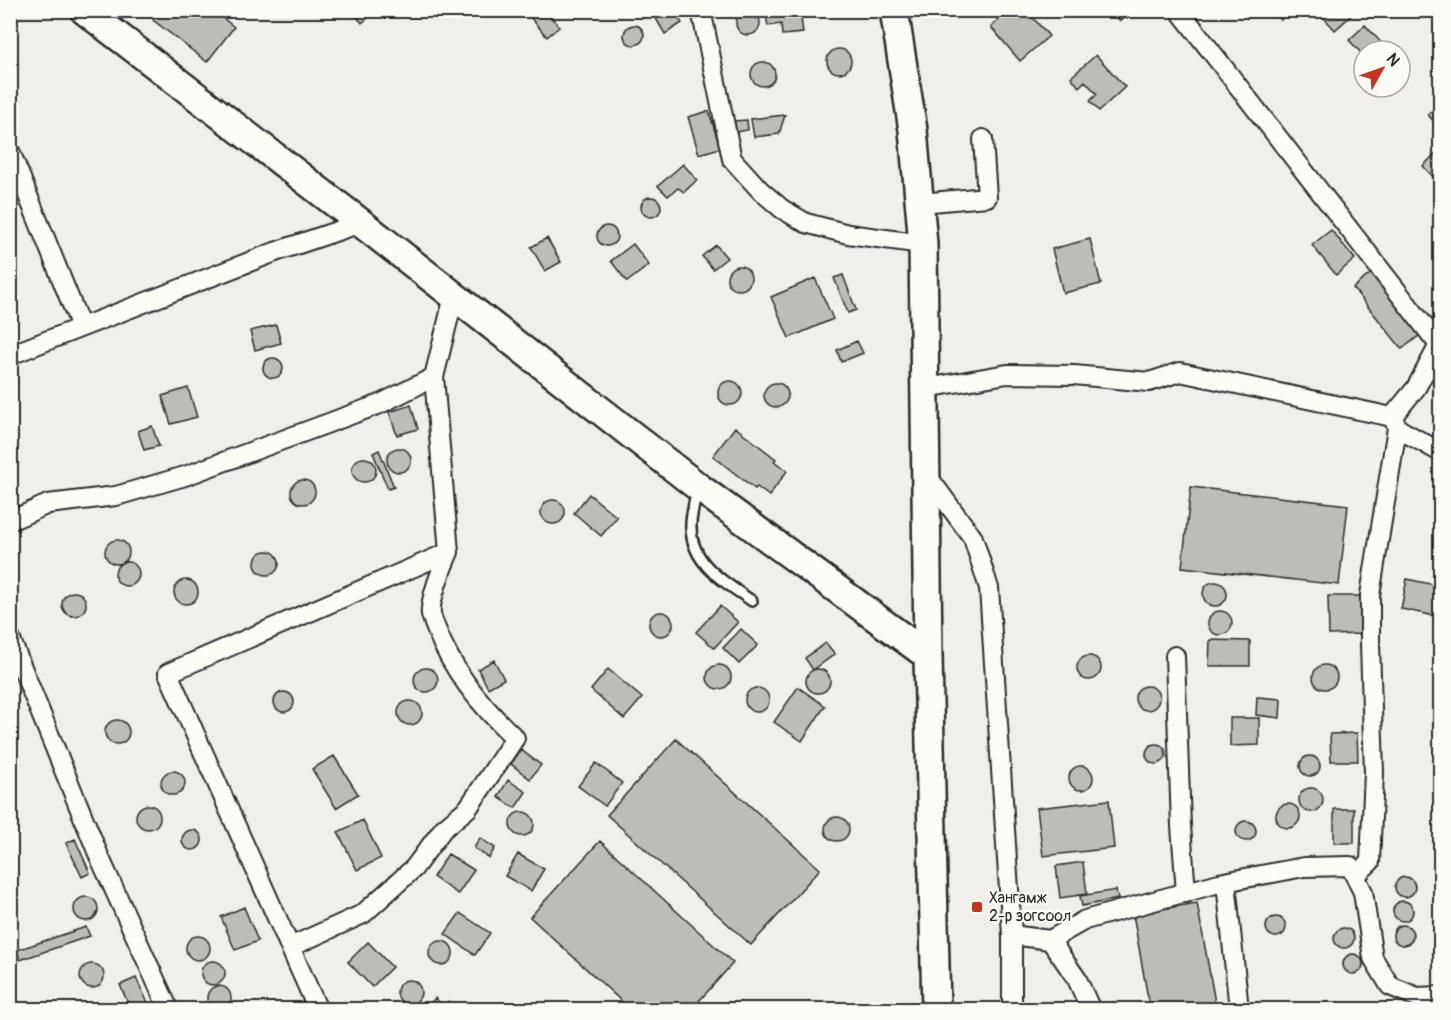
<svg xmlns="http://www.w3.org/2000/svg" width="1451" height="1020" viewBox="0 0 1451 1020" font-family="Pangolin,sans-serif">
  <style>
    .building { fill: #bdbcb8; stroke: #2b2b2b; stroke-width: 1.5 }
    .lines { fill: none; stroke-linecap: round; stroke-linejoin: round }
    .lane-casing { stroke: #2b2b2b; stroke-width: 14 }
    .street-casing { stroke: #2b2b2b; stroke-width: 22 }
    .secondary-casing { stroke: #2b2b2b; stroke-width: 32 }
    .lane { stroke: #fdfcf7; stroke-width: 9 }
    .street { stroke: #fdfcf7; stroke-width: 18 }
    .secondary { stroke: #fdfcf7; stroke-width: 27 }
    .poi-dot { fill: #c8321e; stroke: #fdfcf7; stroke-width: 2 }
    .labels { text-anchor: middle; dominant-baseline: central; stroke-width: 4.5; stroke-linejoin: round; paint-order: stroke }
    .poi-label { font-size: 16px; fill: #2b2b2b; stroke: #fdfcf7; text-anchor: start }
  </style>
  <rect width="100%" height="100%" fill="#f0efeb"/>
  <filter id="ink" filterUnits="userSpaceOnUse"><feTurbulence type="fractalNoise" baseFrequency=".0167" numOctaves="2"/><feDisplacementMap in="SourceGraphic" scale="12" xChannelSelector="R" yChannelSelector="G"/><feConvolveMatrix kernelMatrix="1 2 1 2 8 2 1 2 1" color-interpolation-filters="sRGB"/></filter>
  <g filter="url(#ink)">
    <path class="building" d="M160 10H213L234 27 207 62 153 20Z
      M351 10H377L362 23Z
      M524 10H546L559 27 547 37Z
      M665 10H673L682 23 665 34 655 17Z
      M780 10H800L803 33 782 35 781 24 768 26 766 15 780 13Z
      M1010 10H1026L1049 36 1020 61 991 27Z
      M1111 10H1134L1120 21Z
      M1271 10H1290L1281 20Z
      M1317 10H1352L1354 13 1335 30Z
      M736 23a12 12 0 1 1 24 0a12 12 0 1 1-24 0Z
      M1365 25 1387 49 1384 51H1364V56L1349 40Z
      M624 35a10 10 0 1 1 20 0a10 10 0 1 1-20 0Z
      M827 61a12 12 0 1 1 24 0a12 12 0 1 1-24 0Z
      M1096 55 1125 87 1099 111 1090 101 1097 94 1085 81 1079 87 1071 77Z
      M751 74a12 12 0 1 1 24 0a12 12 0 1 1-24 0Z
      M1440 103V128L1428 115Z
      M709 111 720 148 699 154 688 117Z
      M785 115 779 134 754 137 751 119Z
      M747 120 748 130 736 132 734 121Z
      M1440 149V178L1437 181 1423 166Z
      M683 164 697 180 684 192 678 188 668 196 658 186Z
      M641 207a10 10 0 1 1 20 0a10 10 0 1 1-20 0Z
      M597 236a10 10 0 1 1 20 0a10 10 0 1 1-20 0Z
      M1331 230 1355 259 1336 275 1312 245Z
      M547 238 561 262 545 271 531 247Z
      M1090 239 1101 284 1063 293 1052 249Z
      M633 244 649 265 627 282 611 261Z
      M716 245 727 258 713 269 702 256Z
      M727 278a12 12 0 1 1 24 0a12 12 0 1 1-24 0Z
      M1371 273 1420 335 1402 349 1353 288Z
      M843 275 856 310 848 313 834 278Z
      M815 278 833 319 789 338 771 297Z
      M276 325 281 343 255 350 250 331Z
      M857 341 863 353 841 362 837 350Z
      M263 368a10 10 0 1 1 20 0a10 10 0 1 1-20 0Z
      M718 393a12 12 0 1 1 24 0a12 12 0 1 1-24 0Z
      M764 395a12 12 0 1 1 24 0a12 12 0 1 1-24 0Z
      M188 388 197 417 171 424 162 396Z
      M411 405 418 429 397 435 389 412Z
      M152 426 159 446 144 450 138 431Z
      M735 427 776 459 774 461 787 471 769 496 757 487 755 489 713 456Z
      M387 460a12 12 0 1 1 24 0a12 12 0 1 1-24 0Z
      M379 450 394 487 388 489 373 453Z
      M352 470a12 12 0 1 1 24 0a12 12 0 1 1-24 0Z
      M291 492a12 12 0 1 1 24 0a12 12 0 1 1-24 0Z
      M1191 487 1348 505 1339 585 1182 567Z
      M589 494 617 517 601 536 574 513Z
      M541 512a12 12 0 1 1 24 0a12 12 0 1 1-24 0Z
      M105 552a12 12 0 1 1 24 0a12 12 0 1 1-24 0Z
      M255 563a12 12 0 1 1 24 0a12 12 0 1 1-24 0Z
      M115 574a12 12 0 1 1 24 0a12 12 0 1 1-24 0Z
      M1407 579 1440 586V617L1401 609Z
      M174 592a12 12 0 1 1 24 0a12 12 0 1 1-24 0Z
      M1203 594a12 12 0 1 1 24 0a12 12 0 1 1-24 0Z
      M62 604a12 12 0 1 1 24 0a12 12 0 1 1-24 0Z
      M1328 596H1360L1361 634 1329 635Z
      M720 606 738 622 714 648 696 632Z
      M1208 623a12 12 0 1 1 24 0a12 12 0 1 1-24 0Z
      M649 624a12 12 0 1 1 24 0a12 12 0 1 1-24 0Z
      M741 629 758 645 739 664 723 648Z
      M1210 640 1250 641V666H1209Z
      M826 643 835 654 813 670 805 658Z
      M1077 668a12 12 0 1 1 24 0a12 12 0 1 1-24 0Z
      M494 660 504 679 488 688 478 669Z
      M707 677a12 12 0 1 1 24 0a12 12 0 1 1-24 0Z
      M1313 677a12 12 0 1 1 24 0a12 12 0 1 1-24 0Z
      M414 680a12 12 0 1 1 24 0a12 12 0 1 1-24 0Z
      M806 681a12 12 0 1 1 24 0a12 12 0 1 1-24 0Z
      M608 669 642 698 624 719 591 690Z
      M1135 698a12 12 0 1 1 24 0a12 12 0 1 1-24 0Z
      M798 687 825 706 802 741 774 722Z
      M745 700a12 12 0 1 1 24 0a12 12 0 1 1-24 0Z
      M274 702a10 10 0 1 1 20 0a10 10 0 1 1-20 0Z
      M1257 697 1281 699 1280 718 1256 715Z
      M398 713a12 12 0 1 1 24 0a12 12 0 1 1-24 0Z
      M1230 718H1259V745L1230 746Z
      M105 732a12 12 0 1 1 24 0a12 12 0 1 1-24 0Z
      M1357 733 1358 761H1331L1330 734Z
      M676 739 820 869 751 945 607 815Z
      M1146 754a10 10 0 1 1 20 0a10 10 0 1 1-20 0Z
      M521 750 541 765 530 779 511 764Z
      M1300 766a10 10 0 1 1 20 0a10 10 0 1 1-20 0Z
      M334 756 358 794 336 808 312 769Z
      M596 763 622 783 605 806 578 786Z
      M1069 778a12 12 0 1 1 24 0a12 12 0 1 1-24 0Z
      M161 783a12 12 0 1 1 24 0a12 12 0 1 1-24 0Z
      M508 780 526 792 515 808 498 797Z
      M1299 800a12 12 0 1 1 24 0a12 12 0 1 1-24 0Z
      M1109 800 1114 848 1043 856 1037 808Z
      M1276 816a12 12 0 1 1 24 0a12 12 0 1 1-24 0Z
      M136 817a12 12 0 1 1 24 0a12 12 0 1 1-24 0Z
      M1334 809H1354V843H1334Z
      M510 824a12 12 0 1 1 24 0a12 12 0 1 1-24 0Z
      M825 829a12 12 0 1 1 24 0a12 12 0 1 1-24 0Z
      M363 820 381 858 357 870 338 832Z
      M1236 831a10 10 0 1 1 20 0a10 10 0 1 1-20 0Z
      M182 840a10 10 0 1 1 20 0a10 10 0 1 1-20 0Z
      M480 838 495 848 489 858 474 848Z
      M75 839 90 873 82 877 66 843Z
      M600 841 733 963 691 1010H631L530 917Z
      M448 854 474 870 458 894 433 877Z
      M518 854 544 869 531 891 505 876Z
      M1083 862 1087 894 1060 898 1056 866Z
      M1395 887a10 10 0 1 1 20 0a10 10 0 1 1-20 0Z
      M1116 890 1118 899 1082 906 1080 896Z
      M74 909a12 12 0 1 1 24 0a12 12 0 1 1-24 0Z
      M1393 911a10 10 0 1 1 20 0a10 10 0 1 1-20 0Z
      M1197 903 1216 1008 1150 1010 1133 914Z
      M244 907 258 941 235 950 221 917Z
      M460 913 490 933 475 955 445 934Z
      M1266 927a10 10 0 1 1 20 0a10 10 0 1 1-20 0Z
      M1393 935a10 10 0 1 1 20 0a10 10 0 1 1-20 0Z
      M86 927 90 936 20 960 17 950Z
      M1334 938a10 10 0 1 1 20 0a10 10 0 1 1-20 0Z
      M186 948a12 12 0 1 1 24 0a12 12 0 1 1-24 0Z
      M429 953a12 12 0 1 1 24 0a12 12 0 1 1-24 0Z
      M368 942 392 967 372 987 348 962Z
      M1343 964a10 10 0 1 1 20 0a10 10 0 1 1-20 0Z
      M201 973a12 12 0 1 1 24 0a12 12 0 1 1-24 0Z
      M80 976a12 12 0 1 1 24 0a12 12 0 1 1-24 0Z
      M136 978 151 1009 150 1010H131L120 985Z
      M397 992a12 12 0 1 1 24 0a12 12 0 1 1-24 0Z
      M207 998a12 12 0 1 1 24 0a12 12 0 1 1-24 0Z
      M435 998 447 1010H424Z"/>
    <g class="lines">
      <defs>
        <path id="lane" d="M696 491C695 503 690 517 691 528 692 565 726 583 752 601"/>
        <path id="street" d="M701 10 732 159 760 190 782 209 806 223 848 234 923 244
          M1179 10 1439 345 1416 388 1392 417
          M10 151 81 327
          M920 203 987 197 983 139
          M10 355 275 252 361 223
          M926 388 1007 374 1074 375 1149 382 1180 372 1392 417 1397 426
          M926 474 973 538 989 588 1012 935V1010
          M10 521 48 504 116 496 185 476 380 404 434 377
          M10 638 99 856 169 1010
          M1175 656 1181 826 1186 893
          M1355 876 1370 862 1374 773 1370 644V595L1397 428 1440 452
          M1226 882 1239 1010
          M1012 935 1050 940 1077 979 1091 1010
          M1050 940 1085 920 1219 883 1304 867 1350 866 1363 892 1373 958 1390 986 1417 997 1440 996
          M290 947 363 914 414 868 443 829 468 808 515 738C484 709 453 672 437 631 435 626 432 619 431 614 429 601 443 565 449 552L434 377 454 296
          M318 1010 168 673 449 552"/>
        <path id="secondary" d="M84 10 361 223 697 486 928 656
          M894 10 913 130 923 244 928 656 936 1010"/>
      </defs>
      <use href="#lane" class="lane-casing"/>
      <use href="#street" class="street-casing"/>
      <use href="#secondary" class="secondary-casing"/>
      <use href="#lane" class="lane"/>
      <use href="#street" class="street"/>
      <use href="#secondary" class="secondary"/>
    </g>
  </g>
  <rect class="poi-dot" x="971" y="901" width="12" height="12" rx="3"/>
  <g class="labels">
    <g class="poi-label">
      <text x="989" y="898">Хангамж<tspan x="989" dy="18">2-р зогсоол</tspan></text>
    </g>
  </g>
  <rect width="1451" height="1020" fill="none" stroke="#fdfcf7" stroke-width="36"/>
  <rect x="18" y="18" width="1415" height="984" fill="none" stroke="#2b2b2b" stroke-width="2" filter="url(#ink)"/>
  <g transform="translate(1382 69) rotate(50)"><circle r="28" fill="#fdfcf7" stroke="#a9a8a5" stroke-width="1.5"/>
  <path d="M0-4.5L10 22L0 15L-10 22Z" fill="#c8321e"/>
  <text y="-9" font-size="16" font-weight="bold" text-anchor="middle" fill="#2b2b2b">N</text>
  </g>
</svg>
